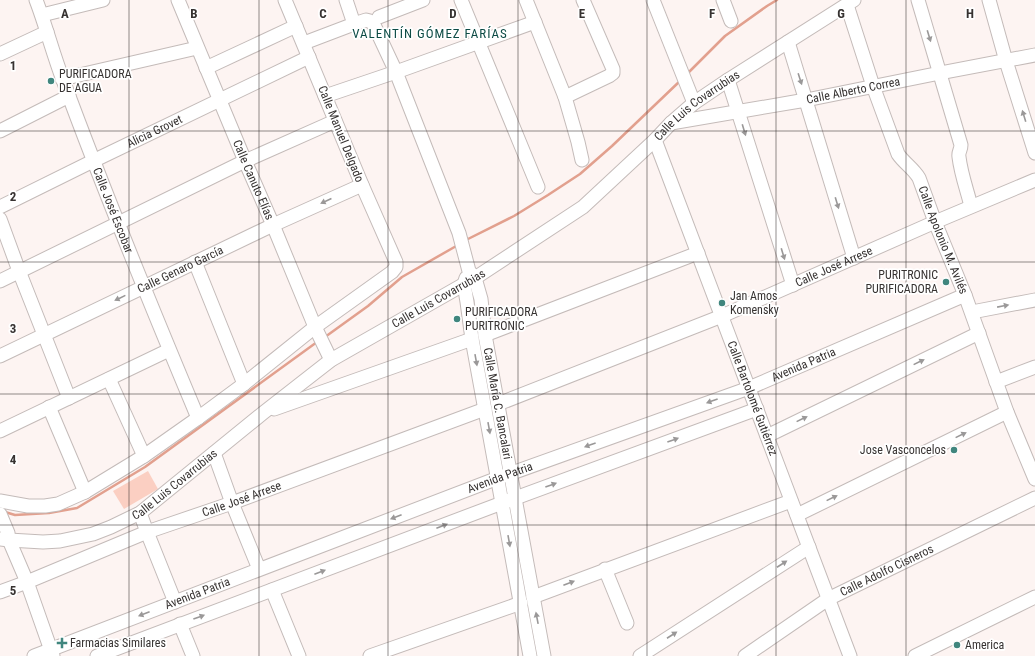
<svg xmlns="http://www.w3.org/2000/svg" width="1035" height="656" viewBox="0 0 1035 656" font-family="'Roboto Condensed',sans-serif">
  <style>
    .green { fill: #fbcfc2 }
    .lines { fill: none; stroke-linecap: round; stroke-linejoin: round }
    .stream { stroke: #e2a08e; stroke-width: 2.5 }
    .minor-casing { stroke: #c4bbb9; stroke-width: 15 }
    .minor { stroke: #fff; stroke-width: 13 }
    .oneway { fill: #9a9898 }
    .grid { fill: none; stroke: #363231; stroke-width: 1; stroke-opacity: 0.55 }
    .poi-dot { fill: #40867e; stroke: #fff; stroke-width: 1.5 }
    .labels { text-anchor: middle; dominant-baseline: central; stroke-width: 3.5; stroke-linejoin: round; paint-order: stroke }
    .poi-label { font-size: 12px; fill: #363231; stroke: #fff; text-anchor: start }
    .street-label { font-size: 12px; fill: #363231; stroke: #fff }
    .neighbourhood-label { font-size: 13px; letter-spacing: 1px; fill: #0d4b45; stroke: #fff }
    .grid-label { font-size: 13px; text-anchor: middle; font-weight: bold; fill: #363231; stroke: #fff; stroke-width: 3.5; stroke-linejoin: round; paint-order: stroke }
  </style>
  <rect width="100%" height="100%" fill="#fdf4f2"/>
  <path class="green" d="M148 471 158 489 124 509 113 491Z"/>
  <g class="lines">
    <path class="stream" d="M687 74 725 36 767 6 777 0
      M464 241 514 216 548 195 580 174 612 146 680 81
      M325 337 368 306 402 277 458 245
      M5 512 15 515 49 513 77 508 145 467 317 342"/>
    <defs>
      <g id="minor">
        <path id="s1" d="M36 0C46 26 53 54 63 80 105 194 151 306 198 418"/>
        <path id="s2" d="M178 0 245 161 273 225 315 327 331 360"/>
        <path d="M346 0 354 24"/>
        <path d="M461 0 538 187"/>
        <path d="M526 0 565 97 578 142 582 160"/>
        <path d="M653 0 694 103"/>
        <path d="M723 0 731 21"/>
        <path d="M918 0 961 145C961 150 958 152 959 157 961 174 967 190 971 206"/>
        <path d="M989 0 1006 61 1035 153"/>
        <path id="s3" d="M847 5 873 86 898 154C904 163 913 168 919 178L935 222 965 295 1007 412 1035 479"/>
        <path d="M42 15 103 0"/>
        <path d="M379 17 423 0"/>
        <path d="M788 42 854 258"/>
        <path id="s4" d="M304 43 354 24 366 20 370 21 374 25 396 72 459 233 469 271 475 278 481 299 485 335 544 656"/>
        <path d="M0 54 47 32"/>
        <path d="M206 68 296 26"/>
        <path d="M62 79 197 48"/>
        <path d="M728 80 793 285"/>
        <path d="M325 96 396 72 535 22"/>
        <path d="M565 97 609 76 613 73V69L583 0"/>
        <path id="s5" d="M671 123 806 100 940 73 1035 55"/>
        <path d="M0 131 69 96"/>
        <path id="s6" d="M655 140 850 656"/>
        <path id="s7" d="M0 207 93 161 309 57"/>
        <path d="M0 219 19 271 69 398"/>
        <path d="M195 262 244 384"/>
        <path d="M466 278 464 284 467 302 472 339 530 656"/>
        <path d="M0 281 245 161 335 121"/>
        <path d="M972 312 1035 300"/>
        <path d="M485 335 698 253"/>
        <path id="s8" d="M0 356 273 225 362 185"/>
        <path d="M109 379 144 456"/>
        <path d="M996 382 1035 367"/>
        <path id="s9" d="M498 404 722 316 935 222 1035 180"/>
        <path d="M49 407 85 492"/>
        <path d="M274 409 472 339"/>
        <path d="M0 431 169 350"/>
        <path d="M767 436 979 333"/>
        <path d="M214 453 232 503 259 569"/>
        <path d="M0 501 28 506H45L58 504 85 492 144 456 198 418 244 384 315 327 392 272 396 267V262L362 185 285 0"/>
        <path d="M140 513 147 532 175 602"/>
        <path d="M0 514 8 533 9 540 27 582 53 656"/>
        <path d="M797 515 1007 412"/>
        <path id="s10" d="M0 539 9 540 43 542 60 541 93 534 111 527 140 513 263 413 331 360 475 278 583 207 655 140 671 123 694 103 728 80 854 0"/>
        <path d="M605 569 627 623"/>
        <path d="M272 590 299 656"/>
        <path id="s11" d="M0 592 27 582 147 532 232 503 485 409"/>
        <path d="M533 597 791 501"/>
        <path d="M180 624 193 656"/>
        <path id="s12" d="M34 656 498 478 749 388 965 295"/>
        <path d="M97 656 502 503 757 409"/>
        <path d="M370 656 521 603"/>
        <path d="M640 656 809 547"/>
        <path id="s13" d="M745 656 828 599 1035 498"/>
        <path d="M915 656 1035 597"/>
      </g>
    </defs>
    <use href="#minor" class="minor-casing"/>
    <use href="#minor" class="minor"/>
  </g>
  <defs><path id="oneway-solid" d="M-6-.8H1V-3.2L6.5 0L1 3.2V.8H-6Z"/></defs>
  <g class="oneway">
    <use href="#oneway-solid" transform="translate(929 36) rotate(73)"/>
    <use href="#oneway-solid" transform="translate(800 79) rotate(72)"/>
    <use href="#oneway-solid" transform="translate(1024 116) rotate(-107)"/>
    <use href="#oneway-solid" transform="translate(744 130) rotate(73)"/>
    <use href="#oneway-solid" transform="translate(326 201) rotate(155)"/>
    <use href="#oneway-solid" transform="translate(837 203) rotate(73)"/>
    <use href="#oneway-solid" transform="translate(783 254) rotate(73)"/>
    <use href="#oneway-solid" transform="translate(120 298) rotate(154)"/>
    <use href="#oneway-solid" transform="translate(1003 306) rotate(-11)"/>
    <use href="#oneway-solid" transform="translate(476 360) rotate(80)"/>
    <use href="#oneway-solid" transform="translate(919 362) rotate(-26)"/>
    <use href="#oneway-solid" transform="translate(712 401) rotate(160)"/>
    <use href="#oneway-solid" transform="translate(802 419) rotate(-26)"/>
    <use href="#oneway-solid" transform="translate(489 428) rotate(80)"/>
    <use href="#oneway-solid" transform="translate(961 435) rotate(-26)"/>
    <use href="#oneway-solid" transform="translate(673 440) rotate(-20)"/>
    <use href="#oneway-solid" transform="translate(590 445) rotate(160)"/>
    <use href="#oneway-solid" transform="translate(551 485) rotate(-20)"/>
    <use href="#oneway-solid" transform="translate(832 498) rotate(-26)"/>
    <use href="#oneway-solid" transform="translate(396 517) rotate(159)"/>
    <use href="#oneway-solid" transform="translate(442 526) rotate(-21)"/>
    <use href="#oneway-solid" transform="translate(509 541) rotate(80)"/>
    <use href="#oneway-solid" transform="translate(782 564) rotate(-33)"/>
    <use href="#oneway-solid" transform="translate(320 572) rotate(-21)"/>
    <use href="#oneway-solid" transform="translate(569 583) rotate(-21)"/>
    <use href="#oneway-solid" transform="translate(144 614) rotate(159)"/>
    <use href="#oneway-solid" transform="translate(199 617) rotate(-20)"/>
    <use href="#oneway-solid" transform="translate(537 618) rotate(-101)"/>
    <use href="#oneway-solid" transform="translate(672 635) rotate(-33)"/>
  </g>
  <path class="grid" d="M129 0V656M259 0V656M388 0V656M518 0V656M647 0V656M776 0V656M906 0V656M0 131H1035M0 262H1035M0 394H1035M0 525H1035"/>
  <g class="poi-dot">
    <circle cx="51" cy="81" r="4"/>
    <circle cx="946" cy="282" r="4"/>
    <circle cx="722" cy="303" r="4"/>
    <circle cx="457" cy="319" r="4"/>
    <circle cx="954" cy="450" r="4"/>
    <path d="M60 637h4v4h4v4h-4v4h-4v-4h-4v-4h4z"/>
    <circle cx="957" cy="645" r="4"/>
  </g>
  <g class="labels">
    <g class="poi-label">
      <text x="59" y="74">PURIFICADORA<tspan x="59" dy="14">DE AGUA</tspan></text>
      <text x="938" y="275" text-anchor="end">PURITRONIC<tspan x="938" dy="14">PURIFICADORA</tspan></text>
      <text x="730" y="296">Jan Amos<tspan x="730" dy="14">Komensky</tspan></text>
      <text x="465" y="312">PURIFICADORA<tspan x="465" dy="14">PURITRONIC</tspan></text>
      <text x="946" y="450" text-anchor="end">Jose Vasconcelos</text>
      <text x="70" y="643">Farmacias Similares</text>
      <text x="965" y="645">America</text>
    </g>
    <g class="street-label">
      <text stroke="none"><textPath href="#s5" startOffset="185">Calle Alberto Correa</textPath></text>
      <text stroke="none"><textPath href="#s10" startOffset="838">Calle Luis Covarrubias</textPath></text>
      <text stroke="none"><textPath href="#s7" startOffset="172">Alicia Grovet</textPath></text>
      <text transform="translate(341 134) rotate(68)">Calle Manuel Delgado</text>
      <text stroke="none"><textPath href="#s2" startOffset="195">Calle Canuto Elías</textPath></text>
      <text stroke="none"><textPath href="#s1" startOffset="224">Calle José Escobar</textPath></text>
      <text stroke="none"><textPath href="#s3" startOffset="256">Calle Apolonio M. Avilés</textPath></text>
      <text stroke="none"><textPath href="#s9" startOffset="363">Calle José Arrese</textPath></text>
      <text stroke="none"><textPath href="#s8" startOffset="200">Calle Genaro García</textPath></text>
      <text stroke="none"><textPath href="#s10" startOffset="514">Calle Luis Covarrubias</textPath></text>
      <text stroke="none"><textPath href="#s12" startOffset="823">Avenida Patria</textPath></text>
      <text stroke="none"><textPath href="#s6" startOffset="276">Calle Bartolomé Gutiérrez</textPath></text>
      <text stroke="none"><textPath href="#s4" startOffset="477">Calle María C. Bancalari</textPath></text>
      <text stroke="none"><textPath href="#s12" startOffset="499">Avenida Patria</textPath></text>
      <text stroke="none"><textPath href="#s10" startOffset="190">Calle Luis Covarrubias</textPath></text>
      <text stroke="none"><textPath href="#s11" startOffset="259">Calle José Arrese</textPath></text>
      <text stroke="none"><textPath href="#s13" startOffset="166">Calle Adolfo Cisneros</textPath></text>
      <text stroke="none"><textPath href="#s12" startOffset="175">Avenida Patria</textPath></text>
    </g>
    <g class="neighbourhood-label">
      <text x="430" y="33">VALENTÍN GÓMEZ FARÍAS</text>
    </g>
  </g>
  <g class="grid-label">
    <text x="65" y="18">A</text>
    <text x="194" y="18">B</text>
    <text x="323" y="18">C</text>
    <text x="453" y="18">D</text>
    <text x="582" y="18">E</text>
    <text x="712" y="18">F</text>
    <text x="841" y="18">G</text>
    <text x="970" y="18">H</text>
    <text x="13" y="70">1</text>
    <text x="13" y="201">2</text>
    <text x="13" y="333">3</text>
    <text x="13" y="464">4</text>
    <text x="13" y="595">5</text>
  </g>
</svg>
